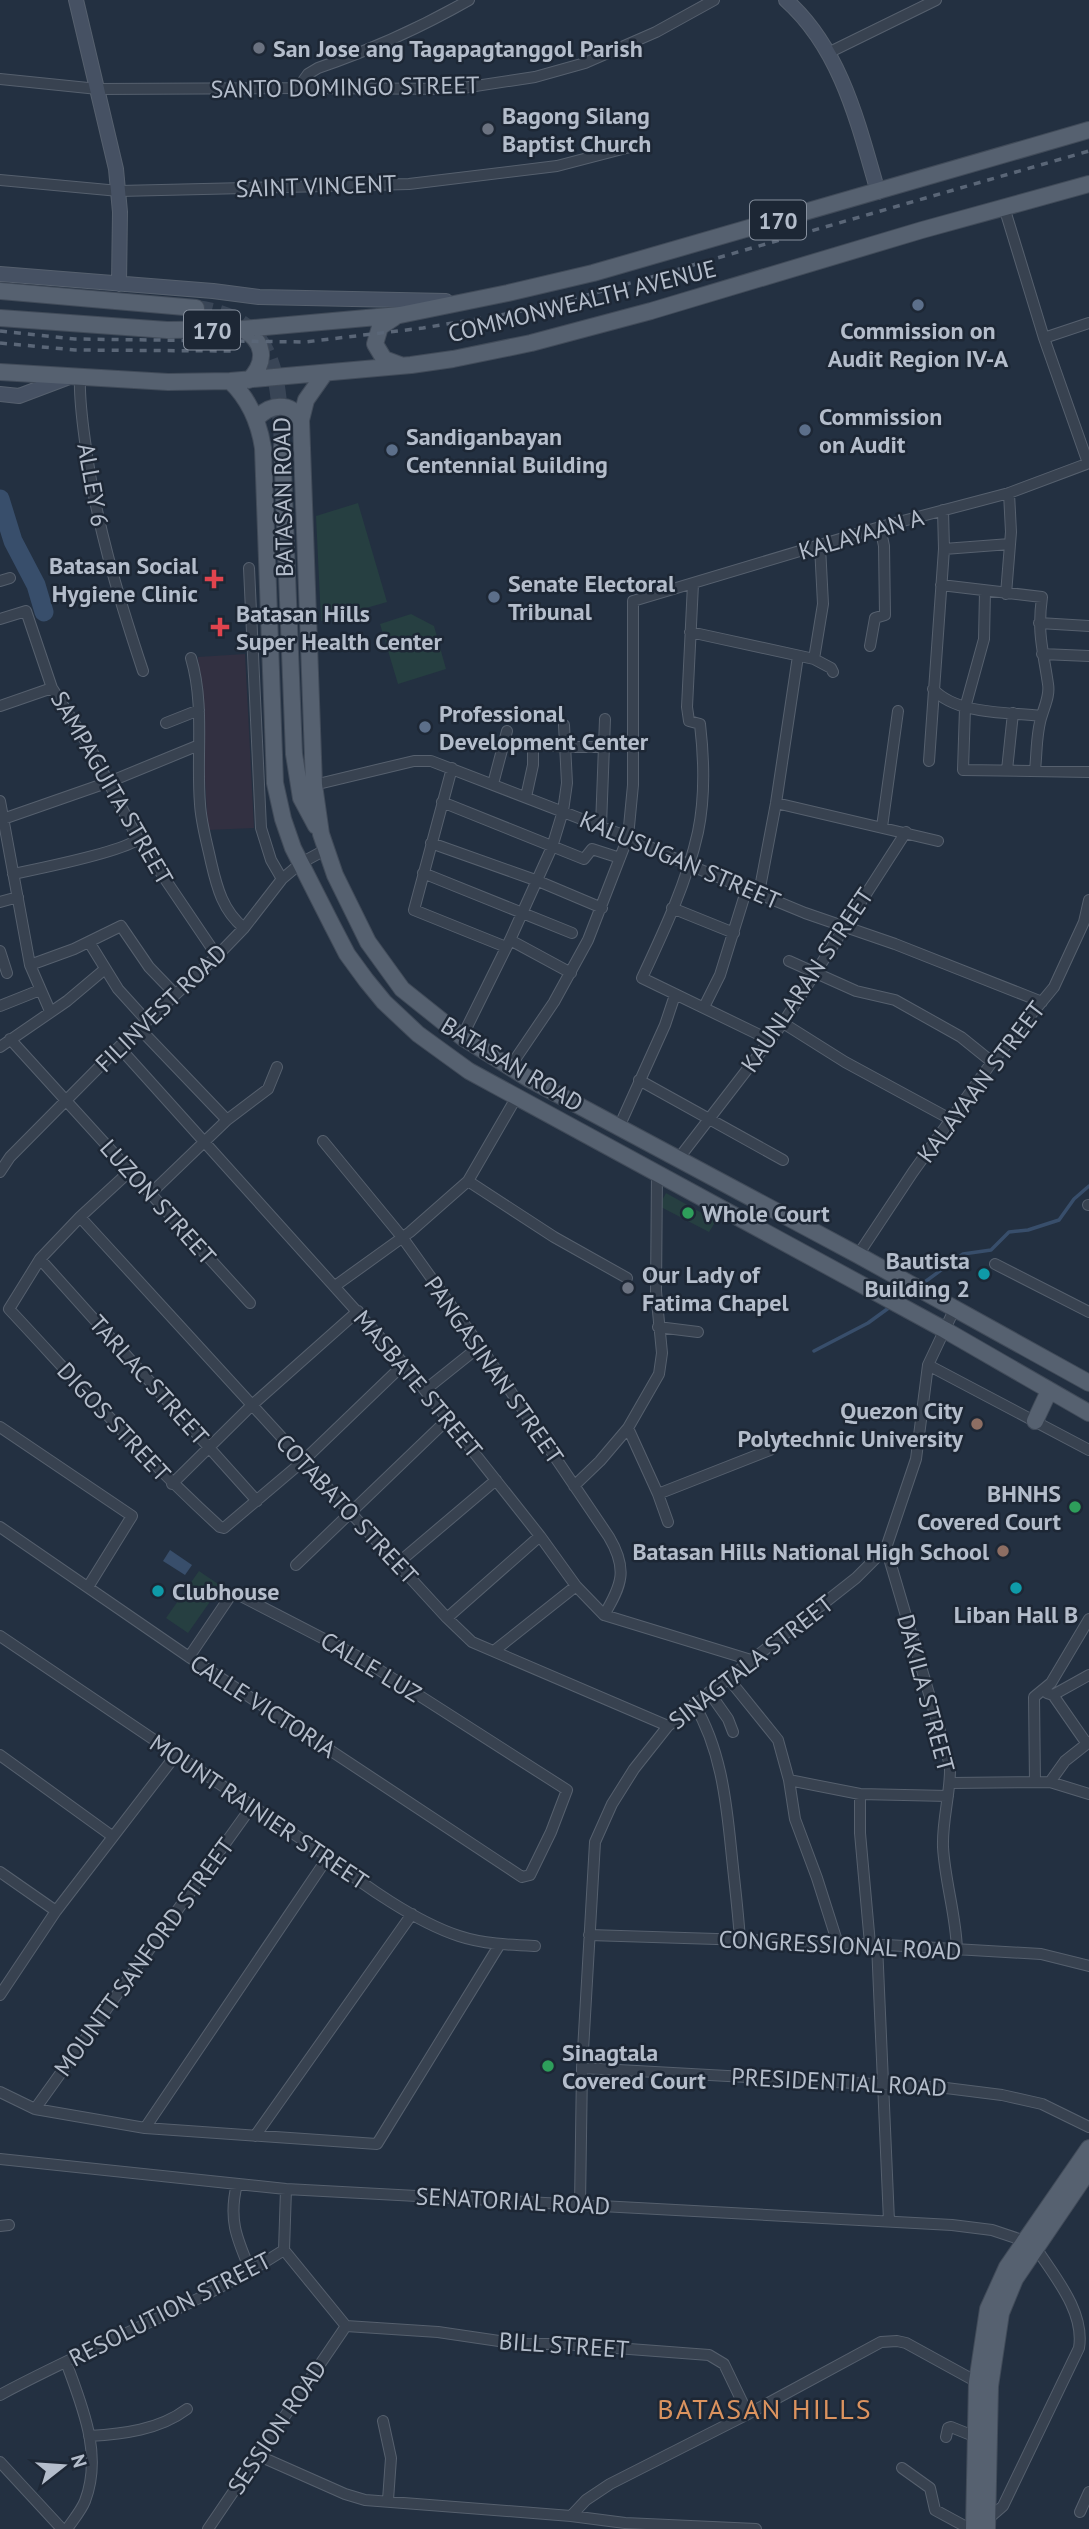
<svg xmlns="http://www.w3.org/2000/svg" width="1089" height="2529" viewBox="0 0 1089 2529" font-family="'PT Sans',sans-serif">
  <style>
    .medical { fill: #323041 }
    .green { fill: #263f41 }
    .water { fill: #384e6b }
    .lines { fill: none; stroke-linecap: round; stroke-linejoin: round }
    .stream { stroke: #384e6b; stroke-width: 3.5 }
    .river { stroke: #384e6b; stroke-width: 19 }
    .primary-tunnel { stroke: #394556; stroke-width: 16; stroke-dasharray: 16 8; stroke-linecap: butt }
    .street-casing { stroke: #56606e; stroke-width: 12 }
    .secondary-casing { stroke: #56606e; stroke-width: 16 }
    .primary-casing { stroke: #414b59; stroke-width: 18 }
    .street { stroke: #384250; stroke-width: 10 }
    .secondary { stroke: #465163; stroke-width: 14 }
    .primary { stroke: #566170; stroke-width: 16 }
    .rail { stroke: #5a6677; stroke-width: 3.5; stroke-dasharray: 7 7; stroke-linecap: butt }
    .worship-dot { fill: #6b7280; stroke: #1d2735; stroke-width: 2.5 }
    .service-dot { fill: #5c6f8a; stroke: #1d2735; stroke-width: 2.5 }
    .health-dot { fill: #e0444e; stroke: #1d2735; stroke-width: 2.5 }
    .leisure-dot { fill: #2e9e5b; stroke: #1d2735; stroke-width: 2.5 }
    .culture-dot { fill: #0f9aa8; stroke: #1d2735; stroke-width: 2.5 }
    .education-dot { fill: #8d6e63; stroke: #1d2735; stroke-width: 2.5 }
    .labels { text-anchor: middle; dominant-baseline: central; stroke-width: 5; stroke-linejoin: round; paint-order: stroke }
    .shield { fill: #1d2735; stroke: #87909e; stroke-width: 2 }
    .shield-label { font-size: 23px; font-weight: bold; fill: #b4bdcb }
    .poi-label { font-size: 24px; font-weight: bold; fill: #b4bdcb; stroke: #1d2735; text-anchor: start }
    .street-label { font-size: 24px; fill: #b4bdcb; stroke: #1d2735 }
    .quarter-label { font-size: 28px; letter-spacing: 2px; fill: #db935f; stroke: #1d2735 }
  </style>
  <rect width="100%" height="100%" fill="#233041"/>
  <path class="medical" d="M245 654 254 828 208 830 198 657Z"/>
  <path class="green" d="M358 503 387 602 321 621 316 516Z
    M411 614 434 626 446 669 398 684 380 624Z
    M666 1193 716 1221 709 1232 659 1206Z
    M199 1571 221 1586 188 1633 166 1618Z"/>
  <path class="water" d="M170 1550 192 1565 185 1575 163 1561Z"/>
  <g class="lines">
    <path class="stream" d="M922 1284 963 1254 991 1250 1009 1232 1028 1230 1059 1220 1074 1199 1089 1186
      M899 1300 913 1290
      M814 1351 868 1323 890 1307"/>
    <path class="river" d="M0 499 13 541 36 585 44 612"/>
    <path class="primary-tunnel" d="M196 308C279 318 278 380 282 446"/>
    <defs>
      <path id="street" d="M828 53 936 0
        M0 79 98 89 298 88 456 89 535 77 585 63 656 32 714 0
        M298 88 308 74 318 68C371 50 420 28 469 0
        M0 180 119 191 409 184 557 166 630 147
        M1004 207 1044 338 1088 463
        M1044 338 1089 323
        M80 376C79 398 82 419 85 441 95 520 118 596 143 671
        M944 549 1010 544
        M249 568 261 828 271 860 282 879
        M0 581 10 578
        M693 584 687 707 689 721 700 724C704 758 705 798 698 832 687 882 664 931 642 978L770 1040
        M941 585 1042 597C1037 634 1043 649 1048 684 1050 695 1045 705 1042 715 1036 732 1037 753 1035 770
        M985 591 984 639 965 708 963 770 1089 772
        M1006 594 1011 532 1009 493
        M0 619 26 611 52 688 92 751 138 839 217 956
        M1039 623 1089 626
        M690 632 814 659 831 668 833 672
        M870 646 875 618 885 615 884 546 880 527
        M1042 654 1089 656
        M191 658C205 705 196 756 200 804 201 823 207 843 211 862 217 888 223 911 244 928
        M814 659 823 604 820 546
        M933 689C957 715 1007 712 1041 716
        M0 706 52 688
        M166 723 199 710
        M929 761 944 549 943 510
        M452 768 414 910 506 947
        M1007 770 1013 713
        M493 784 507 731
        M314 785 414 761H431L628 837 689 865 805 913 895 944 1042 1002
        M526 797 533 765V744L566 747H605
        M0 801 30 965 50 1011
        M442 802 584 859 592 849 620 858
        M776 803 938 841
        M3 819 109 782 199 745
        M601 826 605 719
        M882 827 898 711
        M431 843 538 881 602 908
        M423 873 572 933
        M13 874C37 869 123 852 138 839
        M759 893 776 803 798 656
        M0 902 18 897
        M672 908 734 933
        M510 940 571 973
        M89 942 118 989 147 1021
        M0 951 7 973
        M789 961 856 991 895 1000 961 1037 992 1062
        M30 965 74 949 121 926 149 967 175 994
        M0 1006 40 990
        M704 1007 720 975 747 888
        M783 1023 845 1062 952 1120
        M139 1028 227 1120
        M462 1037 510 940 552 847 563 811 567 783 564 725
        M10 1039 250 1303
        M0 1047 67 1001 105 969
        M119 1047 404 1364 540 1536 576 1586 604 1615 751 1660
        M510 1067 554 1002 588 940 628 837 633 785V601L880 527 1009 493 1089 463
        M639 1080 783 1160
        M619 1127 665 1025 675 995
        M323 1141 402 1237 480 1346 609 1537C628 1569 622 1585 604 1615
        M679 1158 783 1023 906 832
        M130 1171 80 1217 40 1259 9 1309C78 1383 145 1459 220 1527L224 1528 302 1462 404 1364
        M0 1172 10 1157 119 1047 217 956 244 928 282 879 301 863 325 850
        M468 1181 554 1237 627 1278
        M150 1194 227 1120 268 1089 277 1067
        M1088 1205H1089
        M80 1217 447 1618 472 1642 668 1726
        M858 1255 913 1172 992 1062 1054 987 1084 922 1089 900
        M40 1259 257 1501
        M995 1264 1089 1312
        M335 1286 410 1232 468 1181 516 1098
        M658 1327 698 1332
        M928 1365 1089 1450
        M425 1390 480 1346
        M0 1427 132 1516 88 1587
        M628 1428 658 1494 668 1522
        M172 1484 251 1406 358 1311
        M574 1486 600 1461 628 1428 659 1374 662 1353 656 1291 657 1173
        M658 1494 770 1450
        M0 1527 189 1657 522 1877 530 1875 551 1832 567 1790 359 1657 237 1594 231 1595 189 1657
        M886 1548 950 1765C951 1792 942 1819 943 1847 945 1882 956 1915 957 1950
        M398 1563 496 1480
        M296 1565 448 1419
        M447 1618 540 1536
        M0 1636 328 1857C363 1885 416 1922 459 1936 483 1944 510 1945 535 1946
        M494 1651 576 1586
        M728 1678 778 1740 789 1780 795 1819 817 1878 838 1944
        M709 1692 728 1719 733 1732
        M1047 1693 1053 1695 1089 1675
        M1053 1695 1087 1744
        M694 1704C720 1747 726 1798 731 1848 734 1879 738 1909 740 1940
        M0 1755 112 1836
        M789 1780 860 1794 948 1796
        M1035 1782 1034 1697 1051 1683 1089 1619
        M1050 1782 1065 1761 1089 1742
        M951 1783 1050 1782 1089 1794
        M860 1794V1833L870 1944
        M0 1872 56 1911
        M589 1935 870 1944 1041 1954 1089 1966
        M877 1944 889 2221
        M0 1995 56 1911 175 1756
        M582 2068 946 2088 1002 2095 1042 2104 1089 2127
        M0 2092 35 2109 145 2128 377 2144 500 1944
        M35 2109 252 1806
        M145 2128 328 1857
        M255 2136 412 1914
        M0 2159 286 2189 952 2225 992 2230 1025 2241
        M237 2184C228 2220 237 2239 251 2272
        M580 2205 582 2068 595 1842 612 1804 634 1769 668 1726 856 1578 886 1548 916 1459 928 1365 954 1310
        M0 2226 9 2225
        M284 2250 346 2326
        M346 2326 438 2332 519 2344H563L709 2355 724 2364 748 2414
        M66 2362C82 2406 103 2454 85 2501 81 2511 73 2520 67 2529
        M0 2395C94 2344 194 2308 284 2250L286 2189
        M383 2421 391 2458 388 2500
        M89 2436C123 2434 159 2430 187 2409
        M946 2437 948 2428 951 2427 976 2437
        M257 2455 345 2494 365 2500 571 2516 625 2523 756 2529
        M0 2462 62 2529
        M902 2468 930 2488 935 2510 970 2529
        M1080 2512 1089 2492
        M571 2516 586 2500 610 2484 748 2414 881 2342 897 2341 906 2343 977 2382
        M988 2519 1003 2506 1079 2348C1085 2312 1055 2277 1036 2248
        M208 2529 346 2326"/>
      <path id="secondary" d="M76 0 116 169 120 212 119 284
        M786 0C841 49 858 123 878 192
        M0 274 213 291 259 297 446 301
        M0 394 19 396 72 376"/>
      <path id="primary" d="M0 291 196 308
        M395 317 380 327 375 344 384 359 400 365
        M0 318 167 330 242 329 400 315 508 293 593 273 1089 130
        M242 329C265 341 267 362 249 380
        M0 372 168 382 230 381 411 365 453 359 531 343 651 311 922 230 1089 184
        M325 373 306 400 301 420 314 785 321 834 335 875 368 942 402 989 462 1037 529 1079 858 1255 1089 1383
        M230 381C250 400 259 422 263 448L275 783 283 819 293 848 332 925 347 954 366 980 384 1002 418 1034 469 1071 945 1330 1089 1413
        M256 419C270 404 290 401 301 420
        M282 446 294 754 301 798 316 826
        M1035 1421 1049 1391
        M974 2529 977 2382 988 2309 1007 2267 1089 2148
        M987 2529 990 2386 1001 2313 1015 2279 1089 2170"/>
    </defs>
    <use href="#street" class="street-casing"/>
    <use href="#secondary" class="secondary-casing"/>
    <use href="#primary" class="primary-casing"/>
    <use href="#street" class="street"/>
    <use href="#secondary" class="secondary"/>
    <use href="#primary" class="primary"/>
    <path class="rail" d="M0 331 75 339 305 342 423 328 512 313 599 292 1089 151
      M0 343 75 350 231 351"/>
  </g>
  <g class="worship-dot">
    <circle cx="259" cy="48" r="7"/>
    <circle cx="488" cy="129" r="7"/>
    <circle cx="628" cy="1288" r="7"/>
  </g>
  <g class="service-dot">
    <circle cx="918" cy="305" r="7"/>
    <circle cx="805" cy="430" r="7"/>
    <circle cx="392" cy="450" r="7"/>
    <circle cx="494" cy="597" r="7"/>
    <circle cx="425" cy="727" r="7"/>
  </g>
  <g class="health-dot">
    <path d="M210.5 568.5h7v7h7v7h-7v7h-7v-7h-7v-7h7z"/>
    <path d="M216.5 616.5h7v7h7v7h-7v7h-7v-7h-7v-7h7z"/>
  </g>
  <g class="leisure-dot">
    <circle cx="688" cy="1213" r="7"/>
    <circle cx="1075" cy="1507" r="7"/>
    <circle cx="548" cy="2066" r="7"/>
  </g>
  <g class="culture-dot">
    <circle cx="984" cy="1274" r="7"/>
    <circle cx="1016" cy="1588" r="7"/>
    <circle cx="158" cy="1591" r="7"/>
  </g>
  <g class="education-dot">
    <circle cx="977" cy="1424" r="7"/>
    <circle cx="1003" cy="1551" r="7"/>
  </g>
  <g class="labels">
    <g class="shield">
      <rect x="750" y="200.5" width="56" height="39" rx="5"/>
      <rect x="184" y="310.5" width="56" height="39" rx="5"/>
    </g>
    <g class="shield-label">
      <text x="778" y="220">170</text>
      <text x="212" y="330">170</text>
    </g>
    <g class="poi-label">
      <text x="273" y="48">San Jose ang Tagapagtanggol Parish</text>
      <text x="502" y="115">Bagong Silang<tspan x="502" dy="28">Baptist Church</tspan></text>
      <text x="918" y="330" text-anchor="middle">Commission on<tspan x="918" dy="28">Audit Region IV-A</tspan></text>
      <text x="819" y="416">Commission<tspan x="819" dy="28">on Audit</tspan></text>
      <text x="406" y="436">Sandiganbayan<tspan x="406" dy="28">Centennial Building</tspan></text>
      <text x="198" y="565" text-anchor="end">Batasan Social<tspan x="198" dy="28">Hygiene Clinic</tspan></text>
      <text x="508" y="583">Senate Electoral<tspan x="508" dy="28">Tribunal</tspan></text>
      <text x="236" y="613">Batasan Hills<tspan x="236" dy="28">Super Health Center</tspan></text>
      <text x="439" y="713">Professional<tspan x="439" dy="28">Development Center</tspan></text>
      <text x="702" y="1213">Whole Court</text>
      <text x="970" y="1260" text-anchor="end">Bautista<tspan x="970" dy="28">Building 2</tspan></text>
      <text x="642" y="1274">Our Lady of<tspan x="642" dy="28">Fatima Chapel</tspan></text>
      <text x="963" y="1410" text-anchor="end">Quezon City<tspan x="963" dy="28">Polytechnic University</tspan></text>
      <text x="1061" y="1493" text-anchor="end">BHNHS<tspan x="1061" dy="28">Covered Court</tspan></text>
      <text x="989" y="1551" text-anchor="end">Batasan Hills National High School</text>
      <text x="172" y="1591">Clubhouse</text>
      <text x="1016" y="1614" text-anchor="middle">Liban Hall B</text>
      <text x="562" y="2052">Sinagtala<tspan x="562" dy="28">Covered Court</tspan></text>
    </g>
    <g class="street-label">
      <text transform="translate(345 87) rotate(-1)">SANTO DOMINGO STREET</text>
      <text transform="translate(316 186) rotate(-2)">SAINT VINCENT</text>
      <text transform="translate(582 301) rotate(-14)">COMMONWEALTH AVENUE</text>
      <text transform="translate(93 485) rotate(80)">ALLEY 6</text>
      <text transform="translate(283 497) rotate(-91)">BATASAN ROAD</text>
      <text transform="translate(861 534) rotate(-16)">KALAYAAN A</text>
      <text transform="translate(112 788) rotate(60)">SAMPAGUITA STREET</text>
      <text transform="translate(680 860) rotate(23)">KALUSUGAN STREET</text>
      <text transform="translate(807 980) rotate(-56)">KAUNLARAN STREET</text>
      <text transform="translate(161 1008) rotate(-44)">FILINVEST ROAD</text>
      <text transform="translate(512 1064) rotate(31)">BATASAN ROAD</text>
      <text transform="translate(981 1082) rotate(-53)">KALAYAAN STREET</text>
      <text transform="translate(158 1202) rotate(48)">LUZON STREET</text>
      <text transform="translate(494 1370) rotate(55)">PANGASINAN STREET</text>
      <text transform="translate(149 1380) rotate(48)">TARLAC STREET</text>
      <text transform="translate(418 1384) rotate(50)">MASBATE STREET</text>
      <text transform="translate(114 1422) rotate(47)">DIGOS STREET</text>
      <text transform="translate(347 1509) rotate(47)">COTABATO STREET</text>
      <text transform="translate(751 1662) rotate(-38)">SINAGTALA STREET</text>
      <text transform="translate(371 1667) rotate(31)">CALLE LUZ</text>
      <text transform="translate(926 1693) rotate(75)">DAKILA STREET</text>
      <text transform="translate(263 1706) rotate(33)">CALLE VICTORIA</text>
      <text transform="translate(259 1812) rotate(34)">MOUNT RAINIER STREET</text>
      <text transform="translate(840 1945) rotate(3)">CONGRESSIONAL ROAD</text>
      <text transform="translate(144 1957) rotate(-54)">MOUNTT SANFORD STREET</text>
      <text transform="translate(839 2082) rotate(3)">PRESIDENTIAL ROAD</text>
      <text transform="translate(513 2201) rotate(3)">SENATORIAL ROAD</text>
      <text transform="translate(170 2309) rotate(-27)">RESOLUTION STREET</text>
      <text transform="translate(564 2345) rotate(4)">BILL STREET</text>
      <text transform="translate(277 2427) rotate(-56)">SESSION ROAD</text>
    </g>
    <g class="quarter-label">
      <text x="765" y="2408">BATASAN HILLS</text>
    </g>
  </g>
  <g transform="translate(63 2466) rotate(73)" stroke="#1d2735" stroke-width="5" paint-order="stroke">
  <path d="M0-5L12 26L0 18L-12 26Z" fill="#b4bdcb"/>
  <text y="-10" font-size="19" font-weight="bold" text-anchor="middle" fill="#b4bdcb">N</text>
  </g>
</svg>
